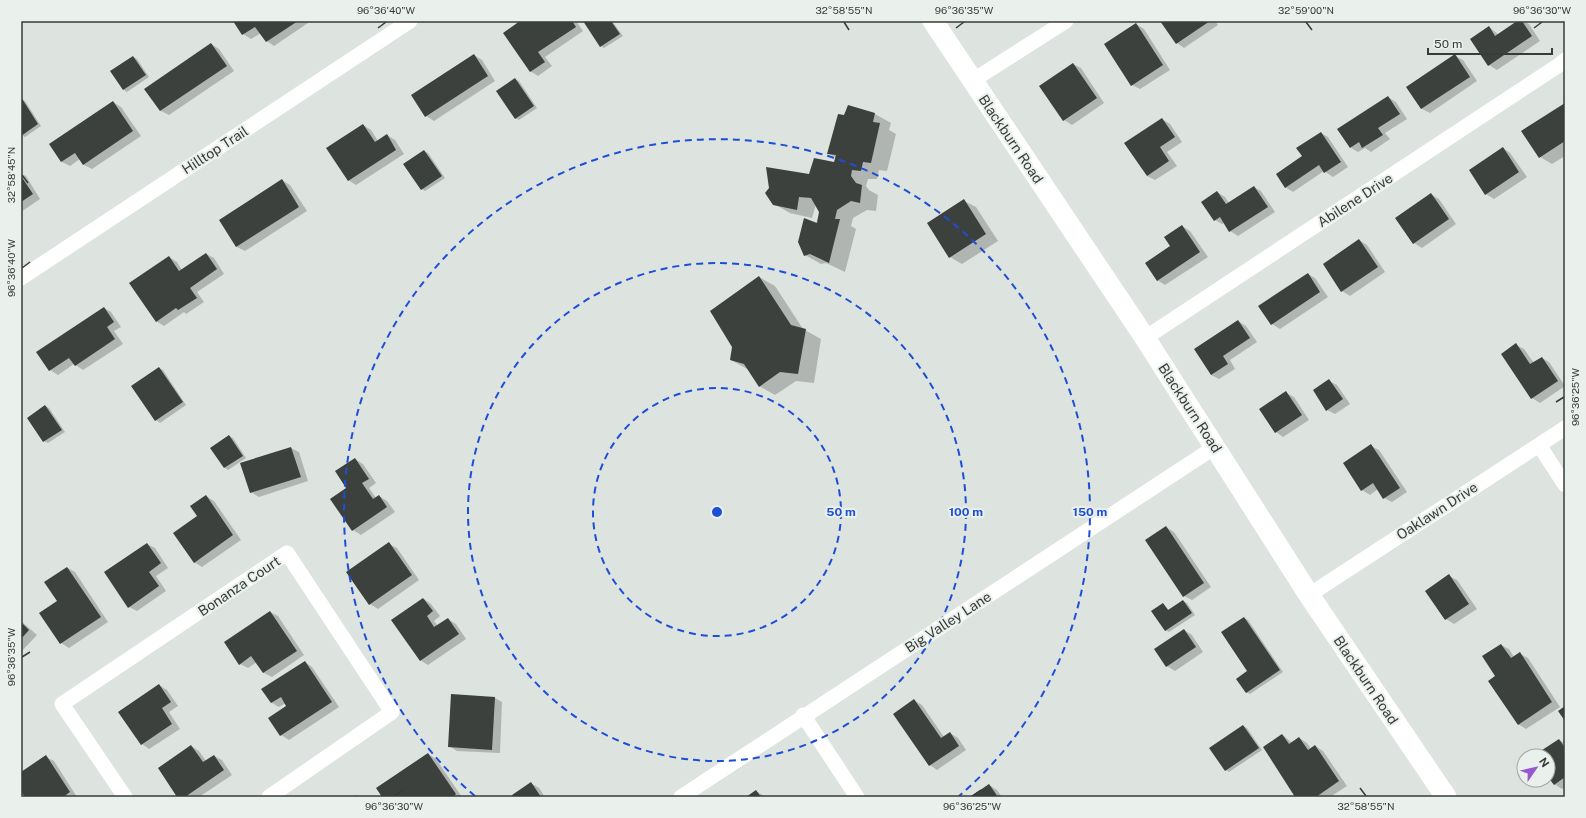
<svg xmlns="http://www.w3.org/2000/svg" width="1586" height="818" viewBox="0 0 1586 818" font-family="'Public Sans',sans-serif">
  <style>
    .shadow { fill: #0003 }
    .building { fill: #3d413e }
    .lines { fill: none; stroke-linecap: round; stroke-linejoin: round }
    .minor { stroke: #fff; stroke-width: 15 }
    .secondary { stroke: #fff; stroke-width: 21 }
    .ticks { fill: none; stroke: #383b39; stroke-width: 1.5 }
    .ring { fill: none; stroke: #1d4ed8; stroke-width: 2; stroke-dasharray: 7 5 }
    .labels { text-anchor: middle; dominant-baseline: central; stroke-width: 4; stroke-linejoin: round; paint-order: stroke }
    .street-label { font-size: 14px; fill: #383b39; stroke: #eaf0ec }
    .centre { fill: #1d4ed8; stroke: #eaf0ec; stroke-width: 2 }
    .ring-label { font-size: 12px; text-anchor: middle; font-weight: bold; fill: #1d4ed8; stroke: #eaf0ec; stroke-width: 4; stroke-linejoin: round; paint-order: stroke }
    .neatline { fill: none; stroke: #383b39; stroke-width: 1.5 }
    .ticks-label { font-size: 10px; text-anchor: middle; fill: #383b39 }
  </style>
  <rect width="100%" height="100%" fill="#dde3df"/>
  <path class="shadow" d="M234 21H311L274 46 267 41 261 33 251 39 243 34Z
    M522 21H576L583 31 545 57 552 66 538 76 530 71Z
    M585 21H612L623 36 604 48 601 46Z
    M1162 21H1215L1218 25 1184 48 1177 43Z
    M1519 21H1523L1529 24 1540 41 1497 70 1489 65V27L1499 35Z
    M1136 24 1144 29 1170 70 1140 89 1132 85Z
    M211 44 219 49 234 71 169 115 161 111 146 89Z
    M474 55 482 60 495 81 434 121 426 116Z
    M1455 56 1463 60 1477 81 1430 113 1422 109 1408 87Z
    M133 57 137 59 149 77 127 92 124 90 112 71Z
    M1073 64 1081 68 1104 103 1072 125 1064 120Z
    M515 79 519 81 537 108 519 120 515 118Z
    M1388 97 1396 102 1407 119 1385 133 1390 139 1371 152 1365 148 1358 152 1351 148Z
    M21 99 25 101 41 126 25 137 21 135Z
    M113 102 121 107 141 136 92 169 84 165 80 159 70 166 62 162 50 144Z
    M1565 104V156L1552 164 1540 157Z
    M848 106 875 114 891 123 889 130 896 134 887 171 879 170 877 179H868L866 186 869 190 878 195 876 211 867 210 853 218 851 226 856 229 845 272 826 263 821 264 805 255 820 212 816 204 812 218 790 213 774 204 810 175 835 163 836 158 828 153 845 117Z
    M1162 119 1170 124 1182 142 1167 152 1177 166 1155 180 1147 176Z
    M363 125 371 130 378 141 387 135 395 140 404 154 356 185 348 180Z
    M1321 133 1328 137 1348 167 1333 177 1324 171 1293 192 1285 187 1304 157Z
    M1503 148 1510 153 1527 177 1494 199 1486 194Z
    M424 151 428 153 445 178 425 191 422 189Z
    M21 174 26 176 40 199 21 212Z
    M282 180 290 185 307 211 245 251 237 247 220 220Z
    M1254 187 1261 191 1275 212 1238 236 1230 231 1225 223 1222 224 1215 220 1217 192 1225 197 1229 203Z
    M1432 195 1439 199 1456 224 1422 248 1414 243Z
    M964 201 976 207 998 241 962 264 950 257Z
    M1182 226 1190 231 1208 257 1165 285 1157 280 1171 246Z
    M1359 240 1367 245 1385 272 1350 296 1342 291 1324 264Z
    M206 254 214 258 224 274 197 292 204 302 186 314 184 312 164 326 156 321 169 257 177 262 182 270Z
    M1308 274 1315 278 1328 297 1280 329 1272 324Z
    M759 277 775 286 803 329 821 339 814 383 796 381 775 395 759 386 749 370 731 360Z
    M104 308 111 312 121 327 114 331 123 344 83 370 74 364 58 375 50 370Z
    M1238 321 1246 326 1257 342 1230 360 1235 369 1219 379 1211 375Z
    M1516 345 1524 349 1534 363 1542 358 1549 362 1565 386 1540 403 1532 398Z
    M159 368 163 370 186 405 160 423 156 420 133 386Z
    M1329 381 1337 385 1350 404 1335 414 1327 410Z
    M1286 393 1294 397 1309 420 1283 437 1276 432Z
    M45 406 49 408 65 432 48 443 44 441 28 418Z
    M229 436 233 438 246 458 228 470 225 468 211 448Z
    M1371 446 1379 450 1407 492 1392 502 1384 498 1378 489 1370 495 1362 490Z
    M291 448 299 452 308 481 259 497 251 492Z
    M355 459 363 464 376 483 369 488 376 498 379 496 387 501 395 512 361 535 353 530Z
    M206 496 214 501 241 540 202 567 194 562 198 517Z
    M1166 527 1174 532 1211 587 1192 600 1184 596Z
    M147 544 155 548 168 568 156 576 166 591 137 611 129 607Z
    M389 544 397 548 419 580 378 609 370 604Z
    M68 568 75 572 108 622 69 648 61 643 41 613 58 601Z
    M1449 576 1457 580 1477 609 1454 624 1446 619 1427 591Z
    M424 599 431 604 440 616 434 621 438 626 448 619 456 624 466 639 428 665 420 660Z
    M1183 601 1187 603 1195 615 1169 632 1165 630 1163 604 1169 610Z
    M270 612 278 616 304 655 272 677 264 673 257 662 248 668 240 664Z
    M1244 618 1248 620 1283 672 1250 694 1246 692 1248 672Z
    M21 621 37 635 21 652Z
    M1184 630 1192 635 1203 652 1175 671 1167 666Z
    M1501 645 1509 649 1514 657 1520 654 1528 658 1560 707 1526 729 1518 724 1496 676Z
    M305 662 312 667 339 707 289 740 281 735 288 706 286 703 279 707 272 703 263 690Z
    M159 685 167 690 178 706 169 712 180 729 149 749 142 744Z
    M495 698 502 702 500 753 457 751 449 746Z
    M914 700 922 705 944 737 950 733 958 738 966 750 937 770 930 765Z
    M1243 726 1247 728 1262 750 1229 772 1226 770Z
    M1283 735 1292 743 1299 738 1307 743 1311 749 1315 746 1323 751 1347 786 1330 797H1297Z
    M1559 740 1565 743V787L1562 789 1554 784 1548 775V756H1535Z
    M191 746 199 751 206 761 214 756 222 760 232 775 199 797H178Z
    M428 754 436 759 462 797H383Z
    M46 757 54 761 77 797H21V773Z
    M531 783 539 788 545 797H515Z
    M989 785 997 790 1002 797H972Z
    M756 791 764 796 765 797H748Z
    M355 795 359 797H351Z"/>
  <path class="building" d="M233 21H298L266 42 255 27 242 35Z
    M520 21H572L576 27 538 52 545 62 530 72 503 33Z
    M583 21H611L620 34 600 47Z
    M1160 21H1210L1176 44Z
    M1517 21H1522L1532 36 1488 66 1470 39 1489 26 1495 36Z
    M1136 23 1163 65 1131 86 1104 44Z
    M211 43 227 66 160 111 144 89Z
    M474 54 488 76 425 117 411 95Z
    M1455 54 1470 77 1421 109 1406 87Z
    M133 56 146 75 123 90 110 71Z
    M1073 63 1097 98 1063 121 1039 86Z
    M515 78 534 106 515 119 496 91Z
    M1388 96 1400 114 1378 128 1383 135 1362 148 1359 142 1350 148 1337 129Z
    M21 97 38 124 21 136Z
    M113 101 133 131 83 165 75 153 61 162 49 144Z
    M1565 103V141L1539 158 1521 131Z
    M848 105 875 113 873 122 880 123 871 163 863 162 861 171 852 170 851 176 856 183 862 185 860 203 851 201 837 210 835 219H840L829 263 810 254 804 256 798 242 804 218 817 223 819 212 811 198 799 197 797 210 773 205 765 193 769 188 766 167 809 174 814 158 834 162 836 155 827 154 838 114 844 115Z
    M1162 118 1175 137 1160 147 1169 161 1147 176 1124 143Z
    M363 124 375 142 387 134 396 150 348 181 326 148Z
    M1321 132 1341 162 1324 173 1319 165 1285 188 1276 174 1302 156 1296 148Z
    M1503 147 1519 172 1485 195 1469 170Z
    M424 150 442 176 421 190 403 164Z
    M21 176 33 194 21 202Z
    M282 179 299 207 236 247 219 220Z
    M1254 186 1268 207 1229 232 1220 217 1214 221 1201 202 1217 191 1226 204Z
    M1431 193 1449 219 1413 244 1395 218Z
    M964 199 986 234 949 258 927 223Z
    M1182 225 1200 252 1157 281 1145 263 1170 246 1164 237Z
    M1359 239 1378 267 1341 292 1323 264Z
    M206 253 217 269 190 288 197 298 178 310 176 308 156 322 129 283 169 256 179 271Z
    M1308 273 1320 292 1271 325 1258 306Z
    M759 276 791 325 806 329 798 374 780 372 759 387 744 364 730 360 732 347 710 311Z
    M104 307 114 322 107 327 115 339 75 366 69 358 49 371 36 352Z
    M1238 320 1250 338 1223 356 1228 364 1211 375 1194 349Z
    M1516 343 1530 364 1542 357 1558 381 1531 399 1501 354Z
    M159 367 183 402 155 421 131 386Z
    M1329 379 1343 399 1326 411 1313 390Z
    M1286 391 1302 415 1275 433 1259 409Z
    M45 405 62 430 43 442 27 418Z
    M229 435 243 456 224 468 210 448Z
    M1371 444 1400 488 1383 499 1373 483 1361 491 1343 463Z
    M291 447 301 477 250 493 240 463Z
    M355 458 369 479 362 483 373 499 379 495 387 507 352 531 330 499 346 488 335 471Z
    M206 495 233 535 194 563 173 533 197 516 190 506Z
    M1166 526 1204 583 1183 597 1145 540Z
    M389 542 412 575 369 605 346 572Z
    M147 543 161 563 149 572 159 586 128 608 104 572Z
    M67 567 101 617 60 644 39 613 57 601 44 582Z
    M1449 574 1469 604 1445 620 1425 591Z
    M423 598 433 611 427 616 434 627 448 618 459 634 420 661 391 620Z
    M1183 600 1192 613 1165 631 1151 611 1163 603 1168 610Z
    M270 611 297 651 263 673 251 656 239 665 224 642Z
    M1244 617 1280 670 1246 693 1236 679 1247 671 1221 632Z
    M21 622 29 630 21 639Z
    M1184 629 1196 647 1166 667 1154 649Z
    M1501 644 1511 658 1520 652 1552 702 1518 725 1488 681 1495 676 1482 656Z
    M305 661 332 702 280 736 268 718 286 706 281 697 271 703 261 689Z
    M159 684 171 702 162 708 172 724 141 745 118 712Z
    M451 694 495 697 492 750 448 747Z
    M914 699 941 738 950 732 959 746 929 766 893 714Z
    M1565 706V721L1558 711Z
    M1243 725 1259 748 1225 771 1209 748Z
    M1282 734 1289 744 1299 737 1308 750 1315 745 1339 781 1316 797H1295L1263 747Z
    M1559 739 1565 748V777L1554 785 1548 777V756H1533Z
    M191 745 203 762 214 755 224 770 185 797H177L158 768Z
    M428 753 456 794 453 797H382L376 788Z
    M46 755 70 792 63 797H25L22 793 21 794V772Z
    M531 782 541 797H513L512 795Z
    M989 784 998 797H970Z
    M756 790 761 797H746Z"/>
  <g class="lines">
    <path class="minor" d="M972 81 1066 21
      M21 278 410 21
      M1145 338 1559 65 1565 60
      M1539 445 1565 485
      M1309 595 1565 428
      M803 715 857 797
      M125 797 62 704 287 553 392 712 269 797
      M681 797 1215 447"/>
    <path class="secondary" d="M933 21 1145 338 1309 595 1446 797"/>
  </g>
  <path class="ticks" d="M844 22 849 30M1306 22 1312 30M378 28 386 22M956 28 964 22M1534 28 1542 22M22 175 28 183M22 268 30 262M1556 402 1564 397M22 657 30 652M1360 788 1366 796M394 796 403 790M972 796 981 790"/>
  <g class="ring">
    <circle cx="717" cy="512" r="124"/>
    <circle cx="717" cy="512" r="249"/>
    <path d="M475 796A373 373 0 1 1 959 796"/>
  </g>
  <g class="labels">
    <g class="street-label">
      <text transform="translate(1011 139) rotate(56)">Blackburn Road</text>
      <text transform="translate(215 150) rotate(-33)">Hilltop Trail</text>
      <text transform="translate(1355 200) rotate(-33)">Abilene Drive</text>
      <text transform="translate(1190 408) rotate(57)">Blackburn Road</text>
      <text transform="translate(1437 511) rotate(-33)">Oaklawn Drive</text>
      <text transform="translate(239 586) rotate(-34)">Bonanza Court</text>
      <text transform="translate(948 622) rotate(-33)">Big Valley Lane</text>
      <text transform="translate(1366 680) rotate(56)">Blackburn Road</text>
    </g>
  </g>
  <circle cx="717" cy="512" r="6" class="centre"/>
  <g class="ring-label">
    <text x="841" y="516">50 m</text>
    <text x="966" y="516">100 m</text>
    <text x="1090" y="516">150 m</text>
  </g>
  <rect width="1586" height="818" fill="none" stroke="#eaf0ec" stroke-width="44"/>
  <g transform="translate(1536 768) rotate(56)"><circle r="19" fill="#eaf0ec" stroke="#a3a8a4"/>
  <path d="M0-3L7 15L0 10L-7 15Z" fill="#9759d0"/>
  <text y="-6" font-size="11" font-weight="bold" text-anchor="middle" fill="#383b39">N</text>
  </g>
  <path d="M1428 48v6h124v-6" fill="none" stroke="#383b39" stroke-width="2"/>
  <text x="1434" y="48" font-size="12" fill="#383b39" stroke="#eaf0ec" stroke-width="3" paint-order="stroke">50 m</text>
  <rect x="22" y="22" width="1542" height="774" class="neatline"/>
  <g class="ticks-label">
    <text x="386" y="14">96°36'40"W</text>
    <text x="844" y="14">32°58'55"N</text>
    <text x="964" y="14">96°36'35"W</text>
    <text x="1306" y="14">32°59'00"N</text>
    <text x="1542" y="14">96°36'30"W</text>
    <text transform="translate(11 175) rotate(-90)" y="4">32°58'45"N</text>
    <text transform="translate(11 268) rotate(-90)" y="4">96°36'40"W</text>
    <text transform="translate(1575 397) rotate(-90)" y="4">96°36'25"W</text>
    <text transform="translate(11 657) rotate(-90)" y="4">96°36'35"W</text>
    <text x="394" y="810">96°36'30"W</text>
    <text x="972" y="810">96°36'25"W</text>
    <text x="1366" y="810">32°58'55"N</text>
  </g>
</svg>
